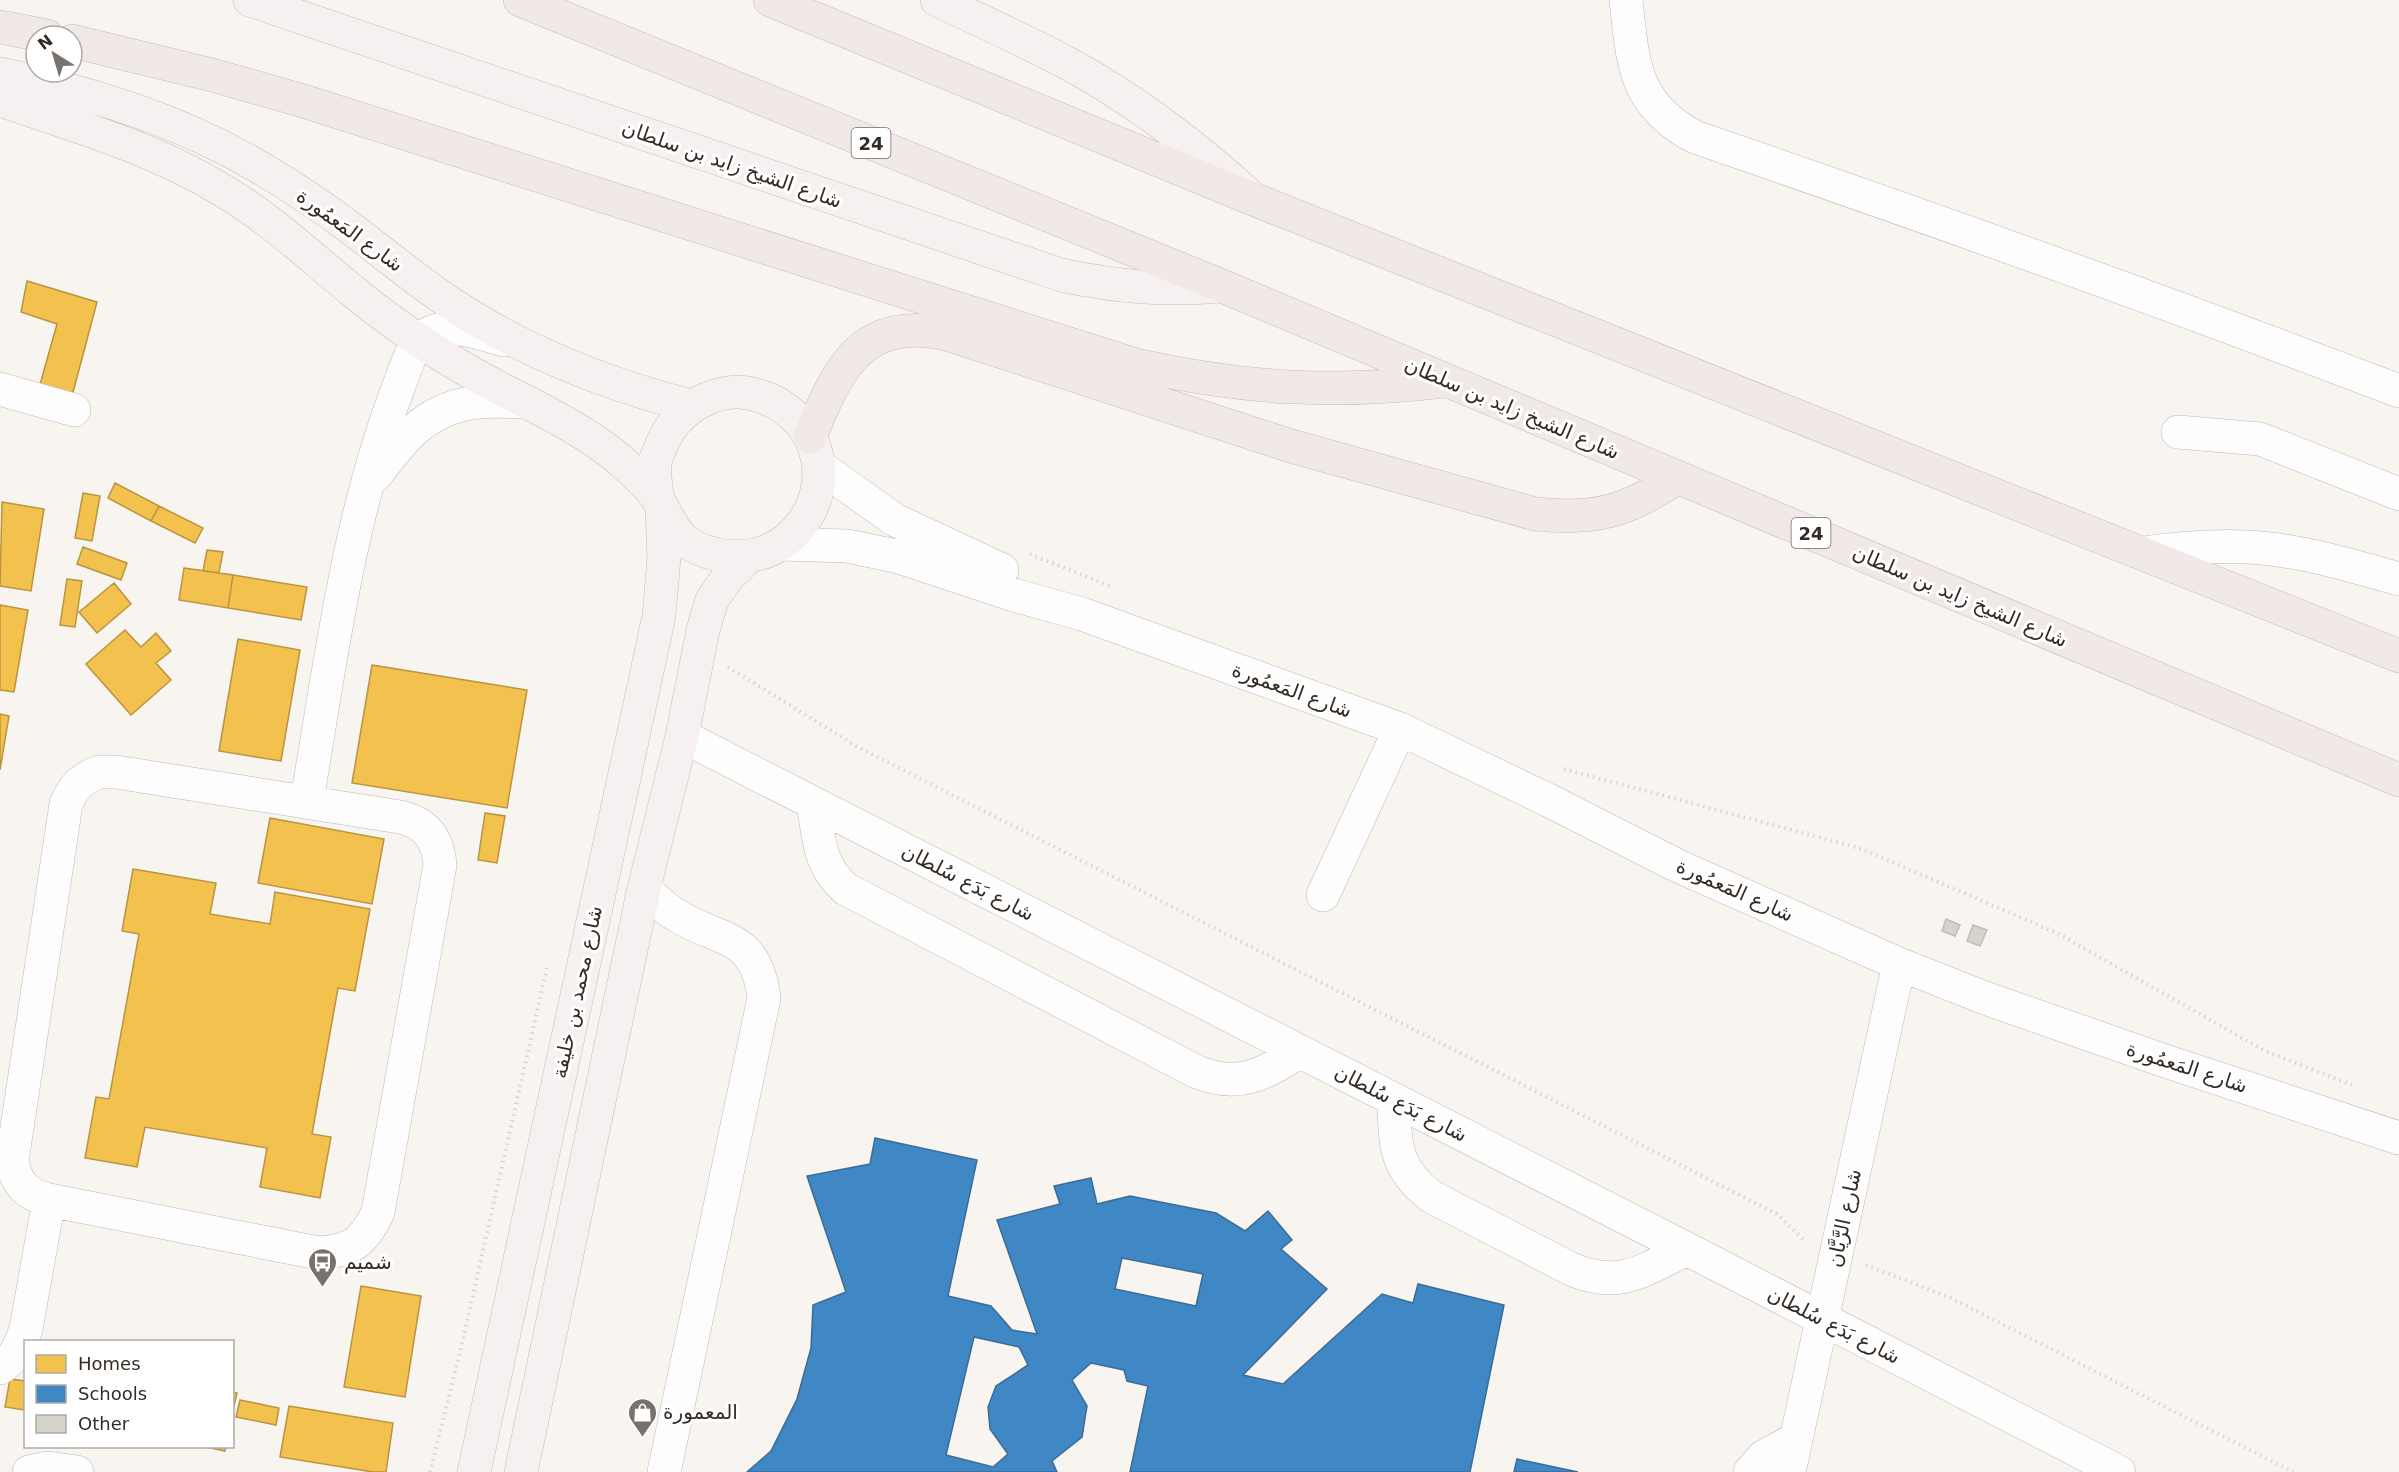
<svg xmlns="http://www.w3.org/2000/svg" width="2399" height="1472" viewBox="0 0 2399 1472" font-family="'DejaVu Sans','Noto Sans Arabic',sans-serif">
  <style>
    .homes { fill: #f2c14e; stroke: #b99441; stroke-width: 1.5 }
    .schools { fill: #3f88c5; stroke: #3c6c95; stroke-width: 1.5; fill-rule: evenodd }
    .building { fill: #d6d3cc; stroke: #c0bcb6; stroke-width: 1.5 }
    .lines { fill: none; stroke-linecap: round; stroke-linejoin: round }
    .minor-casing { stroke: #beb8b3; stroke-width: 34 }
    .major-casing { stroke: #c6bcb8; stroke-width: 34 }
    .highway-casing { stroke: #c6bcb8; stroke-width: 34 }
    .path { stroke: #d7d5d3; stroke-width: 4; stroke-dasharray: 1.5 4.5; stroke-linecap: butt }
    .minor { stroke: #fefdfd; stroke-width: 33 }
    .major { stroke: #f6f1f0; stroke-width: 33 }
    .highway { stroke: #f0e9e8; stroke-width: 33 }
    .labels { text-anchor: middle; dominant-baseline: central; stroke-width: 6; stroke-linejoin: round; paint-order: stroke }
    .shield { fill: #fff; stroke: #716b66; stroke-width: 1.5 }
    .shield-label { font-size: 18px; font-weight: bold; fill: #342b24 }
    .street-label { font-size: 20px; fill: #342b24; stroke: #fff }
    .poi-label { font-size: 20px; fill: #342b24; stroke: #fff; text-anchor: start }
  </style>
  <rect width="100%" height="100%" fill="#f8f4f0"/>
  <path class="homes" d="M27 281 97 302 72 396 39 388 57 324 21 312Z
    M115 483 159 506 151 521 108 498Z
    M83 493 100 496 92 541 75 538Z
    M2 502 44 509 31 591 0 586Z
    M159 506 203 528 195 543 151 521Z
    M83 547 127 563 121 580 77 564Z
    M207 550 223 552 219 573 203 571Z
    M184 568 233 575 228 608 179 600Z
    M233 575 307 587 301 620 228 608Z
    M67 579 82 581 75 627 60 625Z
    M114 583 131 604 97 633 79 612Z
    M0 605 28 610 14 692 0 690Z
    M125 630 141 647 156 633 171 651 156 663 171 680 131 715 86 664Z
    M238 639 300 650 281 761 219 751Z
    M372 665 527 690 507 808 352 783Z
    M0 714 9 716 0 770Z
    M485 813 505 816 497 863 478 860Z
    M270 818 384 839 372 904 258 883Z
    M133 869 216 883 210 914 270 924 275 892 370 909 355 991 338 988 312 1134 331 1137 320 1198 260 1187 267 1148 145 1127 137 1167 85 1158 96 1097 109 1099 139 934 122 931Z
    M361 1286 421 1296 405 1397 344 1387Z
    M10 1379 26 1381 24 1410 5 1407Z
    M232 1392 237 1393 232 1414Z
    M240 1400 279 1408 276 1425 236 1417Z
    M289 1406 393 1423 386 1472H373L280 1457Z
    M201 1446H226L225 1451Z"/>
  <path class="schools" d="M875 1138 977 1160 948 1296 991 1306 1012 1330 1037 1334 997 1220 1060 1204 1054 1186 1091 1178 1097 1204 1130 1196 1216 1213 1245 1231 1268 1211 1292 1240 1281 1249 1327 1289 1243 1375 1283 1384 1382 1294 1413 1303 1418 1284 1504 1305 1470 1472H1130L1148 1386 1127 1381 1124 1370 1091 1363 1072 1380 1087 1406 1082 1437 1052 1461 1057 1472H747L771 1451 797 1399 811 1348 813 1305 846 1292 807 1176 870 1164ZM1122 1258 1203 1274 1196 1306 1115 1289ZM974 1337 1019 1347 1028 1365 996 1386 988 1407 990 1429 1008 1454 993 1467 946 1455Z
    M1517 1459 1578 1472H1514Z"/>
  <path class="building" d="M1946 919 1960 925 1955 936 1942 931Z
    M1973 925 1987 930 1980 946 1967 941Z"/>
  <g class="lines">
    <defs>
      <path id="minor" d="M1626 0C1633 63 1633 104 1695 137 1931 218 2166 302 2399 391
        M0 389 74 410
        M2178 432 2260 439 2399 494
        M819 466 895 520 1002 570
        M376 475C404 437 429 406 480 402 495 400 511 402 527 402
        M782 544 847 546 896 556 1014 595 1082 614 1400 729 1546 799 1678 866 1899 964 1985 998 2165 1061 2399 1138
        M2144 553C2178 548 2211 545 2246 547 2298 549 2349 565 2399 579
        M682 736 1687 1249 2119 1472
        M99 772H116L400 817C426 823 438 838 440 865L378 1212C364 1242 352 1251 318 1253L49 1200C27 1195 16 1184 12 1161L66 804C74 786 81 779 99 772Z
        M307 800C331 660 348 517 400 383 404 372 413 345 421 338 446 319 478 333 504 340
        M813 803C819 836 818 866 846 889L1197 1072C1240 1089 1263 1074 1299 1052
        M644 888C654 898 664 908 676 915 720 943 756 932 764 998L664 1472
        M1323 895 1400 729
        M1394 1100C1395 1143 1394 1169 1432 1197L1571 1269C1620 1290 1644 1270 1687 1249
        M0 1368C15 1359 20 1345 26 1329L49 1200
        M29 1472 48 1468 77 1472
        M1750 1472 1763 1457 1796 1439
        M1789 1472 1899 964"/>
      <path id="major" d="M250 0 1061 275C1118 287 1164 291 1222 286
        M937 0C981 21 1026 41 1069 64 1135 100 1195 146 1250 196
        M0 74C90 92 179 120 259 167 291 186 323 207 353 230 382 252 410 275 440 296 516 349 602 383 691 406
        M0 100C76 126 153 148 222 190 271 219 312 258 355 293 404 333 457 367 513 395 554 416 594 436 628 467 637 475 648 486 655 495 665 509 670 527 683 539 711 561 758 563 786 540 839 497 826 418 760 396 720 382 676 408 661 446 659 452 655 458 655 464 654 475 656 486 657 497
        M474 1472 659 616 664 557 662 510
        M521 1472 644 888 682 736 703 630 712 600 728 577 749 556"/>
      <path id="highway" d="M520 0 1222 286 2399 780
        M770 0 1253 199 2399 656
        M0 27 47 36
        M72 41 212 75 300 100 1136 365C1245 389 1333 394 1444 381
        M810 437C838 367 863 314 950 335L1291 446 1535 514C1595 520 1627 512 1678 477"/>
    </defs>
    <use href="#minor" class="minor-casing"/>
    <use href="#major" class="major-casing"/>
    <use href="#highway" class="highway-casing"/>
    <path class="path" d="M1030 554 1112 587
      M728 667 856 746 1777 1214 1805 1241
      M1564 769 1859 848 2057 933 2265 1051 2352 1085
      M1866 1265 1951 1298 2293 1472
      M430 1472 461 1348 547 967"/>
    <use href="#minor" class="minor"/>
    <use href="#major" class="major"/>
    <use href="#highway" class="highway"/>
  </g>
  <defs>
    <symbol id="bus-pin" viewBox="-11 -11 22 30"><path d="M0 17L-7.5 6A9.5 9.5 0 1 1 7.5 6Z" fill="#79716b" stroke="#fff"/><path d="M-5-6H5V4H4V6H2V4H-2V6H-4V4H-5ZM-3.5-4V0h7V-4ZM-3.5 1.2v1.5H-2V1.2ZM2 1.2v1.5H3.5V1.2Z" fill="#fff"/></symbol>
    <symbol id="shop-pin" viewBox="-11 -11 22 30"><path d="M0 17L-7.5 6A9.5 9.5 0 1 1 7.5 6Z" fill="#79716b" stroke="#fff"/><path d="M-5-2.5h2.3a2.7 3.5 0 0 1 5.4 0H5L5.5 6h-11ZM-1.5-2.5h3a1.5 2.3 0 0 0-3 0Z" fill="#fff"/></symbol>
  </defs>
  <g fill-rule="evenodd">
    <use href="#bus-pin" x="306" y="1246" width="33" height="45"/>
    <use href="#shop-pin" x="626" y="1396" width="33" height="45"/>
  </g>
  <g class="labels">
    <g class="shield">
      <rect x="851.5" y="128" width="39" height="30" rx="4.5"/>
      <rect x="1791.5" y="518" width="39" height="30" rx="4.5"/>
    </g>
    <g class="shield-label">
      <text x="871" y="143">24</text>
      <text x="1811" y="533">24</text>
    </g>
    <g class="street-label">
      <text transform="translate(732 164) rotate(19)">شارع الشيخ زايد بن سلطان</text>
      <text transform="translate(350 230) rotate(36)">شارع المَعمُورة</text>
      <text transform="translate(1512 408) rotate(23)">شارع الشيخ زايد بن سلطان</text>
      <text transform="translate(1960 596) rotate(23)">شارع الشيخ زايد بن سلطان</text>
      <text transform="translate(1292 690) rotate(20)">شارع المَعمُورة</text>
      <text transform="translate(968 882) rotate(27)">شارع بَدَع سُلطان</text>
      <text transform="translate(1735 890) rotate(24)">شارع المَعمُورة</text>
      <text transform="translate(577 992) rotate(-78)">شارع محمد بن خليفة</text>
      <text transform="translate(2187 1067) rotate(18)">شارع المَعمُورة</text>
      <text transform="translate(1401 1103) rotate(27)">شارع بَدَع سُلطان</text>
      <text transform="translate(1844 1218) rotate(-78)">شارع الرَّيَّان</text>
      <text transform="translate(1834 1325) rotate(27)">شارع بَدَع سُلطان</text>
    </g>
    <g class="poi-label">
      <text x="344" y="1262">شميم</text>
      <text x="663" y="1412">المعمورة</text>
    </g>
  </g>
  <rect x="24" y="1340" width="210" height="108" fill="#ffffff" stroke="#aeaaa7" stroke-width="1.5"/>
  <rect x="36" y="1355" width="30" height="18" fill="#f2c14e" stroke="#aeaaa7" stroke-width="1.5"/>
  <text x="78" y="1370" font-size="18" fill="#342b24">Homes</text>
  <rect x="36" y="1385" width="30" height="18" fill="#3f88c5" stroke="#aeaaa7" stroke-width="1.5"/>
  <text x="78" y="1400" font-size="18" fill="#342b24">Schools</text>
  <rect x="36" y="1415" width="30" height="18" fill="#d6d3cc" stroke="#aeaaa7" stroke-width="1.5"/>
  <text x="78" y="1430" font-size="18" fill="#342b24">Other</text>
  <g transform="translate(54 54) rotate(323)"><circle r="28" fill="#ffffff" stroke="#aeaaa7" stroke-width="1.5"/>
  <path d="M0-4.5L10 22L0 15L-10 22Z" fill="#79716b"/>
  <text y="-9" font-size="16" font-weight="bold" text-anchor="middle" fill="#342b24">N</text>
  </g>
</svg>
